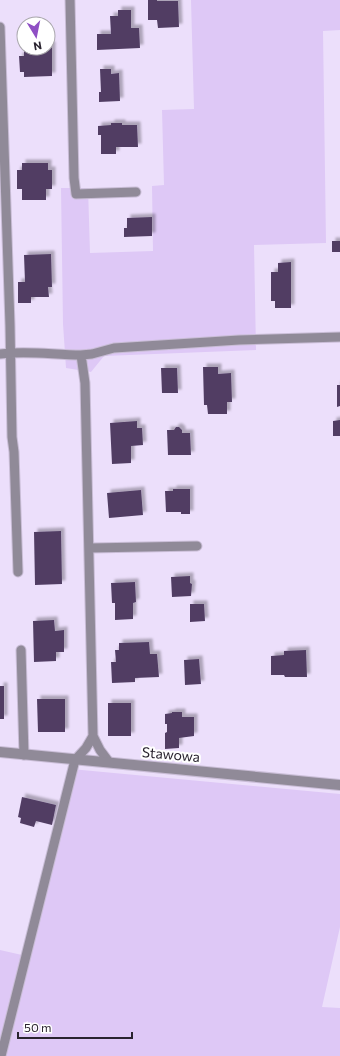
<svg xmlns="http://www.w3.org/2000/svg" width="340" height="1056" viewBox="0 0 340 1056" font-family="Commissioner,sans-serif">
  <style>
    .green { fill: #dec8f6 }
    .building { fill: #513e64; filter: url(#shadow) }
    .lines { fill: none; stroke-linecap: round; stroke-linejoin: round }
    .lane-casing { stroke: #c9bdd6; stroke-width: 11 }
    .street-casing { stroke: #c9bdd6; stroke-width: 12 }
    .lane { stroke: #908a98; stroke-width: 9 }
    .street { stroke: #908a98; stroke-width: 10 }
    .labels { text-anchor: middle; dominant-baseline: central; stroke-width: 4; stroke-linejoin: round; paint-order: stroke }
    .street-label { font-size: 14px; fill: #29232f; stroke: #fff }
  </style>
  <defs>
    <filter id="shadow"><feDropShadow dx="3.5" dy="-3.5" stdDeviation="1" flood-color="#0004"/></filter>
  </defs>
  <rect width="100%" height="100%" fill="#ecdffb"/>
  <path class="green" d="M191 0H340V30L323 31 326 243 254 245 256 350 104 356 91 372 66 368 63 324 61 188H88L90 253 153 251 152 186 164 185 162 110 194 109Z
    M71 769 340 794V927L322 1007 340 1008V1056H0V950L22 955Z"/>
  <path class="building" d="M148 0H157V1H178L179 27 158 28 157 20H148Z
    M118 10H131V28H139L140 48 97 50V34H111L110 16H118Z
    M48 45H52V76L24 77V72H20L19 56H24V48H48Z
    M100 69H111V74L119 73 120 101 99 102V92H101Z
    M111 123H122V125H137L138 147H116V154H101V135H98V126L111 125Z
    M22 163H48V170H52V189H46V200H22V189H17V170H22Z
    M152 217V236L124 237V228H127V218Z
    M332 241H340V252H332Z
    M51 254 52 287H48L49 297H31V303H18V282H25L24 255Z
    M291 262V308H275V301H271V272H278V263Z
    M203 367H218V374L231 373 232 402H227V414H208L207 405H204Z
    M161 368H177L178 393H162Z
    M337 385H340V406L337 407Z
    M340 420V436H333V421Z
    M137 421V428H142L143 445 131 446V463L112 464 110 423Z
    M176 427H179L182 430V433H190L191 455H168L167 430H174Z
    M173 489H190V514H181V512H166L165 491H173Z
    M141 490 143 515 109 518 107 493Z
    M61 531 62 584 35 585 34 532Z
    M190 576V583L192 584 191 596 172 597 171 577Z
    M135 582 136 602 133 603V619L115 620V603H112L111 583Z
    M190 604H204L205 621 190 622Z
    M54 620 55 631 64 630V652H56V661L34 662 33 621Z
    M149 642 150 654H157L159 677 135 678V682L112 683 111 662H116L115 650H119V643Z
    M306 650 307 677H285L284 675H271V656L284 655V651Z
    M199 659 201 684 185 685 184 660Z
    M0 686H4V719H0Z
    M37 699H65V732H38Z
    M108 703H131V736H108Z
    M172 712H182V717H194V736L179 738V748L165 749V733L167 732V724H165V714L172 713Z
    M22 797 56 805 52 825 36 821 34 827 20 823 21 818 18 817Z"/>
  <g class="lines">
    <defs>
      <path id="lane" d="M70 0 74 178 76 194 136 192
        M0 27 10 325 12 437 14 452 18 572
        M0 354C27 350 54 355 81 355L85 383 93 736 100 750 109 762
        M81 355 92 354 114 348 239 340 340 337
        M90 548 197 546
        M21 650 24 755
        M1 1056 75 760 86 748 93 736"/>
      <path id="street" d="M0 752 340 785"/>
    </defs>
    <use href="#lane" class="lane-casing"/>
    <use href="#street" class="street-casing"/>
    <use href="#lane" class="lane"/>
    <use href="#street" class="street"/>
  </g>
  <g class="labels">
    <g class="street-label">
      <text transform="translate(171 754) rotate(5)">Stawowa</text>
    </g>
  </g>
  <g transform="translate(36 36) rotate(170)"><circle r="19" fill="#ffffff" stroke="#a9a7ac"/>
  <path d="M0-3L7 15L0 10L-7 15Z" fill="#8f4fc4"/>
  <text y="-6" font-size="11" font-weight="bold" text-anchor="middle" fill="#29232f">N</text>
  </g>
  <path d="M18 1032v6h114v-6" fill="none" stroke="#29232f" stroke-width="2"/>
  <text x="24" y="1032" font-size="12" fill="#29232f" stroke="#ffffff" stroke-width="3" paint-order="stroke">50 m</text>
</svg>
